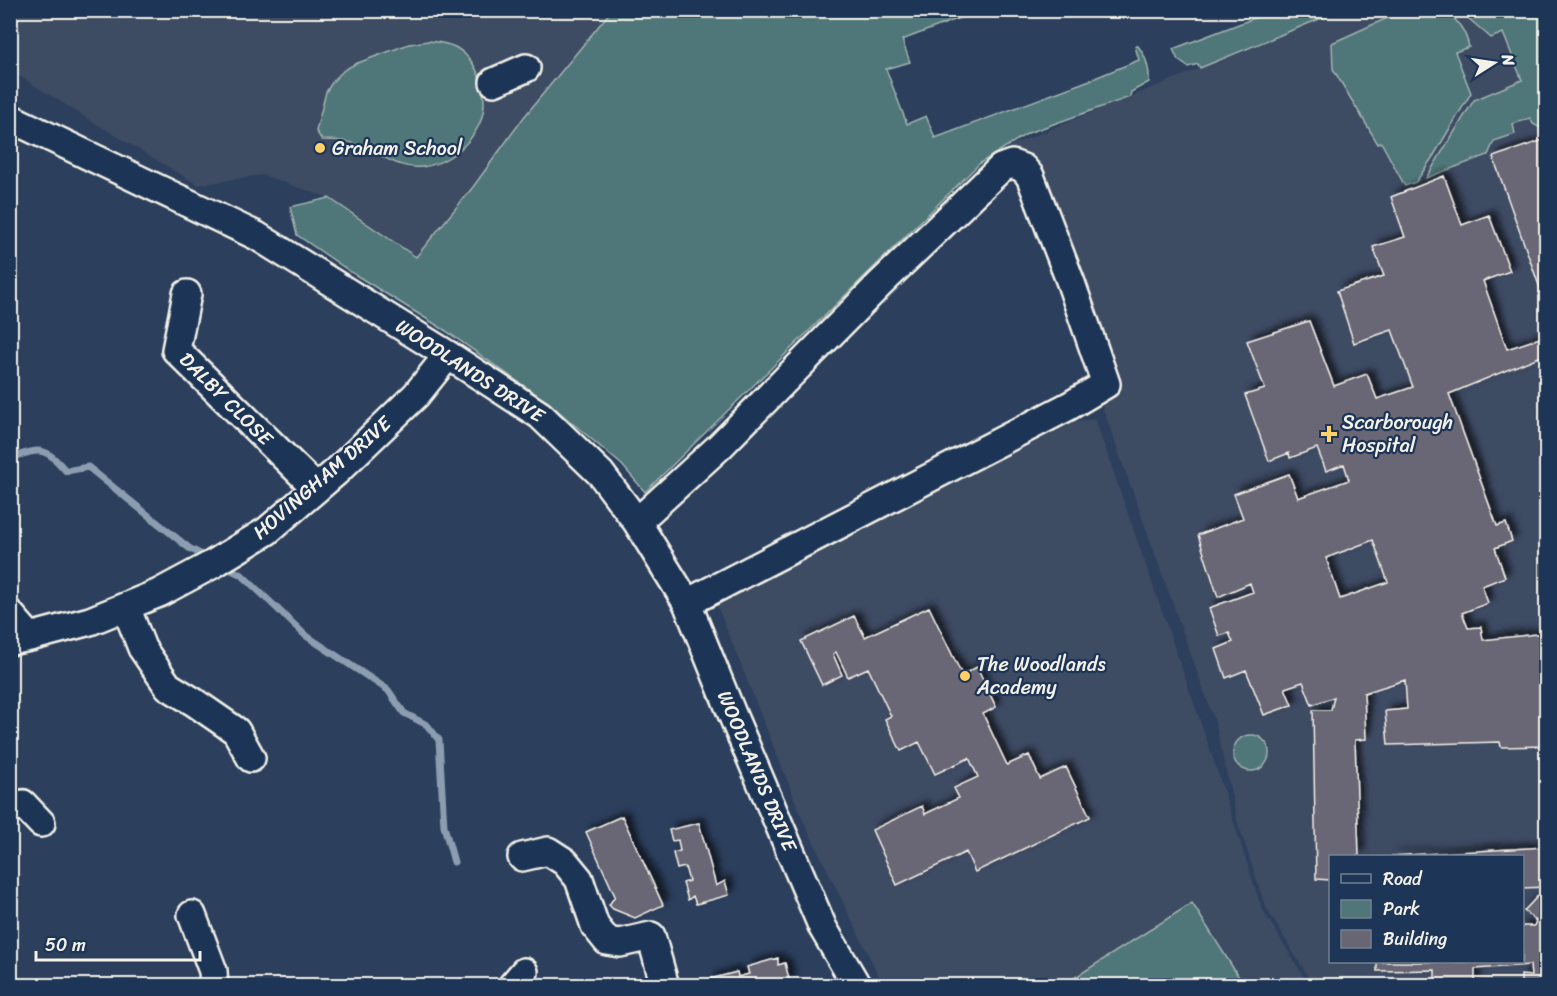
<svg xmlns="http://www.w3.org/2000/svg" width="1557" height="996" viewBox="0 0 1557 996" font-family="Sriracha,sans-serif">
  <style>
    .built { fill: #3e4b64; fill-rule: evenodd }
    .green { fill: #507679; stroke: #a2b4b0; stroke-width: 1.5 }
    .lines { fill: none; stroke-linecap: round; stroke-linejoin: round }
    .stream { stroke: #8c9db0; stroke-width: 7 }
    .building { fill: #696674; stroke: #f4f1e8; stroke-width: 1.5; fill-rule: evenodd; filter: url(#shadow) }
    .street-casing { stroke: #f4f1e8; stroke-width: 32 }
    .street { stroke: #1d3557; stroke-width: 27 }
    .poi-dot { fill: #ffd166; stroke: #1d3557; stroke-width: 2 }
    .labels { text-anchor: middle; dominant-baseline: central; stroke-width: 4.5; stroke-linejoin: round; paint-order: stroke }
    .poi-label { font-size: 20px; fill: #f4f1e8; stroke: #1d3557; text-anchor: start }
    .street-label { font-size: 20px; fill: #f4f1e8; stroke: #1d3557 }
  </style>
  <defs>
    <filter id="shadow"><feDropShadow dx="5.5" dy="-5.5" stdDeviation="3" flood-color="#0009"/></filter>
  </defs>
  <rect width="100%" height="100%" fill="#2c3f5d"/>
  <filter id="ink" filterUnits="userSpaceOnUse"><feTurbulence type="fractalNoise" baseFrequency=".0167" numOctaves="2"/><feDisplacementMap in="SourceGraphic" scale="12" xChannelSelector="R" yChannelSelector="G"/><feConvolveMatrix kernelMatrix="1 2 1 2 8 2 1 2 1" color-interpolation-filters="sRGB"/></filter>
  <g filter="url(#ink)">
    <path class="built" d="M10 11H611L473 188 416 257 329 198 262 175 198 185 93 122 11 71Z
      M1341 11H1546V985H1313L1265 906 1237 820 1215 722 1009 146ZM1330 856H1522V962H1330Z
      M1095 419 1210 749 1262 909 1309 985H883L803 820 716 603 1077 421Z"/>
    <path class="green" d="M1405 10C1416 10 1428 9 1439 10 1455 13 1466 32 1469 47L1455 52 1471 93 1434 155 1416 182 1405 186 1381 142 1378 144 1333 69 1332 43Z
      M611 11H978L902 40 910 62 886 69 907 124 926 116 935 138 1090 80 1139 60 1135 46H1138C1146 56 1150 70 1149 82L1131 92 1130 97 1028 133 980 163 645 492 622 465 551 405 446 331 351 272 297 235 290 207 329 198 416 257 473 187 524 117Z
      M1273 11H1333L1329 15 1200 68 1198 64 1188 67 1178 60 1173 49Z
      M1460 11H1546V131L1533 124 1530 118 1513 124 1515 134 1494 141 1488 155 1426 178 1474 100 1522 80 1503 33 1491 38Z
      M428 41C438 42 447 43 455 47 480 61 491 99 479 125 469 146 446 164 422 167 397 170 380 152 358 145 347 140 334 140 322 140L316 131 326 92 333 81 344 70 355 64 409 44Z
      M1233 753a18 18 0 1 1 36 0a18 18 0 1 1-36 0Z
      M1192 903 1244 985H1063Z"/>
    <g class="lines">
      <path class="stream" d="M10 458C42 448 44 446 66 471L88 467 189 548 208 558
        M223 566 242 575 305 635 388 690 404 713 427 725 439 740 444 826 454 862"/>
    </g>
    <path class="building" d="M1546 139V305L1493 157Z
      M1444 176 1462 225 1489 215 1510 271 1483 281 1507 349 1546 336V354L1449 394 1497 526 1506 523 1512 541 1495 548 1505 577 1482 586 1488 603 1462 613 1468 628 1481 627 1483 640 1546 633V746L1501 747 1500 742 1388 745 1385 711 1407 709 1405 680 1364 693 1366 739 1355 740 1359 856H1330V880L1316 879 1313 710H1331L1334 697 1312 705 1303 682 1285 688 1292 705 1264 715 1246 670 1226 678 1216 649 1233 642 1229 633 1219 636 1209 608 1253 592 1250 583 1218 597 1198 535 1243 518 1234 494 1289 474 1298 498 1349 480 1344 464 1326 471 1317 448 1290 458 1289 453 1269 461 1245 395 1265 389 1247 341 1309 321 1334 386 1367 374 1377 399 1413 387 1392 330 1354 343 1337 291 1384 276 1373 247 1405 237 1391 197ZM1373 540 1388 582 1340 599 1326 558Z
      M929 607 962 675 977 667 996 707 983 714 1007 765 1029 755 1040 779 1066 767 1090 817 975 872 966 852 897 885 872 830 922 806 925 814 959 798 954 788 978 777 969 758 935 774 919 742 901 751 885 719 891 716 868 668 848 677 836 652 833 654 842 675 822 685 801 641 854 616 865 637Z
      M622 816 663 905 635 918 613 909 609 905 615 896 586 832Z
      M699 823 716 886 725 881 729 895 696 904 693 896 688 900 683 883 689 881 685 867 677 869 673 853 680 851 678 840 672 841 669 830Z
      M1546 847V887L1522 888V856H1391Z
      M1545 888 1546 890V986H1521V975L1531 976 1530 965 1475 969V986H1435V970L1377 971V962H1522V926H1534L1536 921 1524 911Z
      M778 958V965L785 963 790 983 781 986H711L710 979 737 972 738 977 749 974 747 967Z"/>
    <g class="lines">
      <defs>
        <path id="street" d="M494 82 526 68
          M10 118 257 236 448 355 540 415 601 474 637 522 687 603 732 714 823 928 857 986
          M187 294 176 350 316 488
          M637 522 720 446 880 284 1001 168 1012 164 1023 168 1030 176 1071 283 1106 384 1069 406 687 603
          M126 607 142 648 168 686 194 702 236 731 251 758
          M10 614 30 637
          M10 641 30 637 90 621 159 593 213 564 267 531 336 472 416 395 448 355
          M10 808 23 804 41 823
          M522 857 548 851 565 862 579 879 595 926 607 941 620 943 651 936 665 986
          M192 915 213 971 214 986
          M512 986 524 972"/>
      </defs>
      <use href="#street" class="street-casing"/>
      <use href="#street" class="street"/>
    </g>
  </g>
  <g class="poi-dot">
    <circle cx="320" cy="148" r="6"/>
    <path d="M1326 425h6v6h6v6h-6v6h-6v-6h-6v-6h6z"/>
    <circle cx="965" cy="676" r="6"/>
  </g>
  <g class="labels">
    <g class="poi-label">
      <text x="332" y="148">Graham School</text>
      <text x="1342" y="422">Scarborough<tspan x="1342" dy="23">Hospital</tspan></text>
      <text x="977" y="664">The Woodlands<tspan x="977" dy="23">Academy</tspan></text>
    </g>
    <g class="street-label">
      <text transform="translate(470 371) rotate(33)">WOODLANDS DRIVE</text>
      <text transform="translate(226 399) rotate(45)">DALBY CLOSE</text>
      <text transform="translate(322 478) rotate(-41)">HOVINGHAM DRIVE</text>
      <text transform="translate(757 771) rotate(67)">WOODLANDS DRIVE</text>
    </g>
  </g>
  <rect width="1557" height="996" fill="none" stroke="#1d3557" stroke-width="36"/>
  <rect x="18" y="18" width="1521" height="960" fill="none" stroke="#f4f1e8" stroke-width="2" filter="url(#ink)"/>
  <rect x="1329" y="855" width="195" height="108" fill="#1d3557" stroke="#738091" stroke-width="1.5"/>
  <rect x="1341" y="874" width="30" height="9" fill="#1d3557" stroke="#738091" stroke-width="1.5"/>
  <text x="1383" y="885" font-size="18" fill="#f4f1e8">Road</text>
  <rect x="1341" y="900" width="30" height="18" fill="#507679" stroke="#738091" stroke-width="1.5"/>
  <text x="1383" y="915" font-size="18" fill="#f4f1e8">Park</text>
  <rect x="1341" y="930" width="30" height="18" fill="#696674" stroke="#738091" stroke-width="1.5"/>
  <text x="1383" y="945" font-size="18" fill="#f4f1e8">Building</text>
  <g transform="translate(1494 63) rotate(78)" stroke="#1d3557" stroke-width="4.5" paint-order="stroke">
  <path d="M0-4.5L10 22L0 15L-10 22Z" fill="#f4f1e8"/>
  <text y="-9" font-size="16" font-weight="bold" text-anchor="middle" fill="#f4f1e8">N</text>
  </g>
  <path d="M36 951v9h164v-9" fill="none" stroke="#f4f1e8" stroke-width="3"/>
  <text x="45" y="951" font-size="18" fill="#f4f1e8" stroke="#1d3557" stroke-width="4.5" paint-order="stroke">50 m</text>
</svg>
